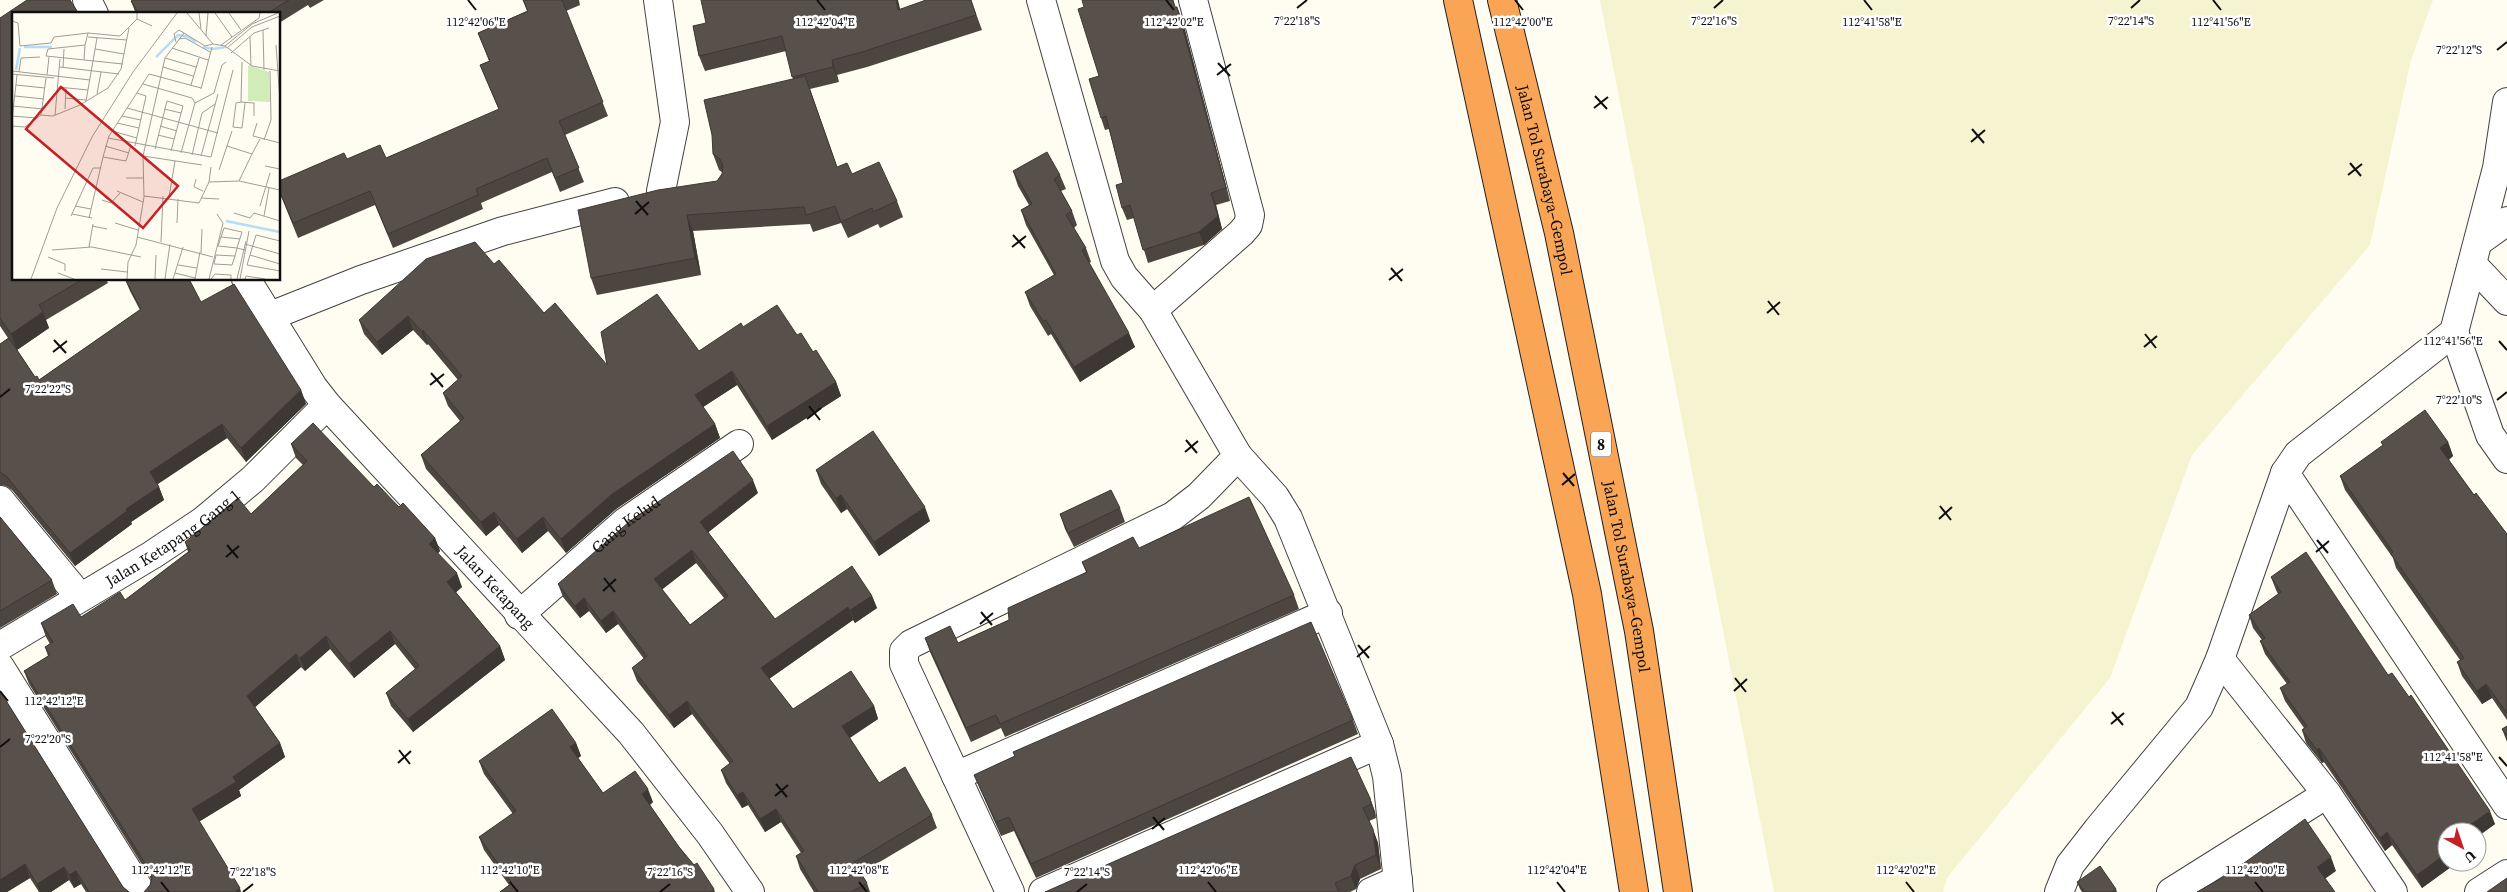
<svg xmlns="http://www.w3.org/2000/svg" width="2507" height="892" viewBox="0 0 2507 892" font-family="'Source Serif 4',serif">
  <style>
    .farmland { fill: #f6f4d0 }
    .lines { fill: none; stroke-linecap: round; stroke-linejoin: round }
    .minor-casing { stroke: #424242; stroke-width: 30 }
    .tertiary-casing { stroke: #424242; stroke-width: 30 }
    .motorway-casing { stroke: #202020; stroke-width: 30 }
    .minor { stroke: #fff; stroke-width: 28 }
    .tertiary { stroke: #fff; stroke-width: 28 }
    .motorway { stroke: #f9a555; stroke-width: 28 }
    .wall { fill: #4c4540; fill-rule: evenodd }
    .shaded-wall { fill: #3e3834 }
    .building { fill: #58504b; stroke: #3e3834; fill-rule: evenodd }
    .ticks { fill: none; stroke: #0f0f0f; stroke-width: 2 }
    .labels { text-anchor: middle; dominant-baseline: central; stroke-width: 5; stroke-linejoin: round; paint-order: stroke }
    .shield { fill: #fff; stroke: #575757; stroke-width: 1 }
    .shield-label { font-size: 15px; font-weight: bold; fill: #0f0f0f }
    .street-label { font-size: 16px; fill: #0f0f0f; stroke: #fff }
    .inset-river { fill: none; stroke: #b4ddf8; stroke-width: 2.5 }
    .inset-road { fill: none; stroke: #9f9e97; stroke-width: 1 }
    .view { fill: #c52124; fill-opacity: 0.15; stroke: #c52124; stroke-width: 2.5 }
    .inset-edge { fill: none; stroke: #0f0f0f; stroke-width: 2.5 }
    .ticks-label { font-size: 12px; text-anchor: middle; fill: #0f0f0f; stroke: #fff; stroke-width: 5; stroke-linejoin: round; paint-order: stroke }
  </style>
  <rect width="100%" height="100%" fill="#fffdf1"/>
  <path class="farmland" d="M1600 0H2433L2411 60 2370 245 2192 455 2110 678 1947 878 1943 892H1774Z"/>
  <g class="lines">
    <defs>
      <g id="minor">
        <path d="M658 0 675 122 661 191"/>
        <path d="M1041 0 1115 261 1124 277 1153 310 1238 456"/>
        <path d="M2479 241 2507 221"/>
        <path d="M2473 265 2507 301"/>
        <path d="M1153 310 1241 233 1248 225 1250 215 1193 0"/>
        <path d="M268 317 361 280 503 231 615 202"/>
        <path d="M2454 332 2490 435 2507 459"/>
        <path d="M2285 473 2507 805"/>
        <path d="M0 500 80 597"/>
        <path id="s1" d="M519 615 625 522 739 444"/>
        <path id="s2" d="M0 646 152 555 203 521 253 479 327 405"/>
        <path d="M2220 659 2327 794 2393 892"/>
        <path d="M0 667 141 892"/>
        <path d="M956 776 1328 613"/>
        <path d="M1010 892 904 664V651L911 644 1173 516 1199 496 1238 456 1275 497 1288 518 1379 744 1387 776 1399 892"/>
        <path d="M1043 892 1379 744"/>
        <path d="M1371 892 1398 880"/>
        <path d="M2059 892 2070 865 2098 829 2199 707 2220 659 2285 473 2298 454 2454 332 2497 168 2507 102"/>
        <path d="M2171 892 2327 794"/>
        <path d="M2479 892 2507 874"/>
      </g>
      <g id="tertiary">
        <path d="M87 0 94 14"/>
        <path id="s3" d="M246 279 313 387 327 405 631 733 710 834 750 892"/>
      </g>
      <g id="motorway">
        <path d="M1458 0 1587 594 1634 892"/>
        <path id="s4" d="M1502 0 1559 233 1639 631 1678 892"/>
      </g>
    </defs>
    <use href="#minor" class="minor-casing"/>
    <use href="#tertiary" class="tertiary-casing"/>
    <use href="#motorway" class="motorway-casing"/>
    <use href="#minor" class="minor"/>
    <use href="#tertiary" class="tertiary"/>
    <use href="#motorway" class="motorway"/>
  </g>
  <path class="wall" d="M133 0H324L310 8 308 5 279 23V14H136L131 1Z
    M523 0H579L580 5 566 11 608 116 565 135 584 182 560 192 552 172 481 203 483 209 393 248 375 205 298 238 279 191V181L347 159 386 158 499 110 480 65 489 61 478 33 527 11Z
    M971 0 982 30 867 67 837 75 839 82 810 89 837 167 852 174 897 201 903 217 880 228 878 224 848 238 841 223 813 232 810 224 693 231 701 275 597 295 591 278 717 181 723 173 719 170 713 154 793 79 786 51 705 71 699 56 693 26 900 9Z
    M1176 7 1182 19 1185 30 1230 201 1216 205 1222 229 1204 245 1148 263 1134 218 1127 220 1122 208 1123 183 1109 129 1105 130 1101 118Z
    M0 18 14 279H106L108 283 46 320 49 328 17 350 35 377 39 380 140 310 130 291 125 279 201 302 301 390 306 404 246 462 227 438 157 484 159 487 164 500 131 522 132 524 75 566 12 490 6 486 0 485V344L8 338 0 326Z
    M1013 171 1060 175 1066 189 1061 191 1072 211 1077 225 1074 228 1086 248 1091 262 1089 263 1135 347 1080 382 1051 334 1048 336 1030 306 1025 292 1054 275 1026 225 1021 210 1029 205 1018 186Z
    M494 264 544 313 607 365 699 351 743 327 797 335 813 352 836 382 841 396 772 440 737 385 703 407 715 424 720 438 616 509 566 553 548 531 522 553 499 525 486 536 426 469 421 455 460 421 448 406 443 393 458 380 428 344 427 345 413 330 382 355 364 334 359 320Z
    M2381 442H2448L2453 456 2449 460 2474 495 2507 534V720L2492 698 2482 704 2462 676 2457 662 2460 660 2396 568 2393 558 2345 490 2340 476 2383 446Z
    M291 444 374 487 435 538 440 551 438 553 462 587 456 592 500 646 505 660 413 732 391 706 386 693 415 669 395 644 354 678 330 649 305 671 301 667 255 707 280 743 285 757 239 790 241 796 200 821 150 885 151 879 29 684 24 671 48 656 45 647 50 644 46 637 41 623 81 617 125 600 188 552 185 542 251 514 303 465 296 458Z
    M816 470 930 521 879 556 847 509 841 513 821 484Z
    M758 493 708 532 775 619 872 596 877 608 855 623 853 620 769 679 793 709 874 706 878 719 850 738 879 783 932 815 937 828 861 873 867 883 870 892H814L800 869 796 856 801 853 781 822 765 832 748 805 742 808 726 783 721 770 730 764 692 714 674 728 637 681 632 668 644 659 618 624 606 633 589 611 580 618 563 597 558 584ZM696 563 724 598 690 625 662 589Z
    M1120 508 1125 522 1074 547 1065 529 1060 514Z
    M0 517 52 580 57 594 0 628Z
    M1139 548 1294 595 1299 609 1005 737 1001 728 971 742 930 652 925 638 958 643 1009 620 1086 572 1082 562Z
    M2271 577 2388 675 2495 824 2477 837V832H2447V862L2455 864 2422 888 2392 845 2385 851 2324 762 2322 763 2306 743 2302 730 2304 728 2285 701 2280 688 2287 684 2265 654 2260 641 2262 640 2253 628 2249 615 2278 594 2276 590Z
    M0 691 123 887 129 892H86L81 884 74 888 69 880 51 892H39L30 878 7 892H0Z
    M1353 720 1358 734 1036 878 1014 831 1001 836 980 789 974 775 1015 756 1013 752Z
    M2507 726V742L2502 729Z
    M576 743 581 756 578 758 603 793 653 802 650 805 679 847 714 889 715 892H500L509 885 484 850 479 837 513 814 484 774 479 761Z
    M1370 798 1375 812 1376 818 1369 821 1378 843 1381 869 1360 879 1356 889 1350 892H1045Z
    M2077 882 2116 889 2117 892H2082L2080 889Z"/>
  <path class="shaded-wall" d="M896 0H898L904 25 898 10Z
    M1177 7 1182 19 1230 201 1226 188Z
    M832 60 837 75 839 82 833 67Z
    M1211 193 1216 205 1222 229 1204 245 1199 232Z
    M687 215 693 231 701 275 695 258Z
    M43 312 49 328 17 350 11 334Z
    M408 316 413 330 382 355 377 342Z
    M423 330 428 344 427 345 422 332Z
    M1129 333 1135 347 1080 382 1074 367Z
    M732 371 737 385 700 409 695 395Z
    M836 382 841 396 772 440 767 426Z
    M301 390 306 404 246 462 241 448Z
    M222 424 227 438 155 486 150 472Z
    M715 424 720 438 616 509 566 553 561 539 611 495Z
    M2448 442 2453 456 2445 462 2440 448Z
    M753 480 758 493 705 535 700 522Z
    M159 487 164 500 131 522 132 524 75 566 70 553 126 509Z
    M841 495 847 509 841 513 836 498Z
    M925 507 930 521 879 556 874 542Z
    M494 512 499 525 486 536 481 522Z
    M543 517 548 531 522 553 517 539Z
    M435 538 440 551 434 557 429 544Z
    M692 550 696 563 659 592 654 579Z
    M457 573 462 587 452 596 447 582Z
    M872 596 877 608 855 623 850 610Z
    M584 598 589 611 580 618 575 606Z
    M848 607 853 620 766 681 761 668Z
    M613 611 618 624 606 633 601 621Z
    M390 631 395 644 354 678 349 664Z
    M326 636 330 649 305 671 300 658Z
    M500 646 505 660 413 732 408 719Z
    M296 654 301 667 252 710 247 696Z
    M2486 684 2492 698 2482 704 2477 691Z
    M687 701 692 714 674 728 669 715Z
    M874 706 878 719 847 739 842 726Z
    M280 743 285 757 239 790 241 796 197 823 192 809 233 777Z
    M576 743 581 756 575 760 570 747Z
    M2319 748 2324 762 2322 763 2317 750Z
    M648 789 653 802 647 807 642 794Z
    M743 792 748 805 742 808 737 795Z
    M1370 798 1375 812 1376 818 1371 804Z
    M776 809 781 822 765 832 760 819Z
    M2490 811 2495 824 2477 837V832H2460Z
    M1373 829 1378 843 1381 869 1376 855Z
    M2387 832 2392 845 2385 851 2380 838Z
    M2447 853V862H2454L2455 864 2422 888 2417 875Z
    M2331 857 2336 871 2322 881 2317 867Z
    M25 864 30 878 7 892H0V880Z
    M1355 865 1360 879 1356 889 1351 876Z
    M64 867 69 880 51 892H40L37 884Z
    M76 871 81 884 74 888 69 875Z
    M240 888 241 892H234Z"/>
  <path class="building" d="M27 0H70L79 14H14V279H83L39 305 43 312 11 334 0 318V18Z
    M133 0H289L266 14H139L131 1Z
    M523 0H562L603 102 559 121 579 168 555 178 547 158 476 189 478 195 388 234 370 191 293 223 279 190V181L344 153 347 159 380 145 386 158 499 109 480 65 490 61 478 33 528 11Z
    M701 0H896L898 10 926 0H971L976 15 862 52 832 60 833 67 792 77 782 36 699 56 693 26 706 23Z
    M1082 0H1173L1175 7H1177L1226 188 1211 193 1218 216 1199 232 1143 250 1130 205 1122 208 1116 185 1123 183 1106 116 1101 118 1089 79 1099 76 1078 9 1084 7Z
    M805 76 837 167 847 163 852 174 879 162 897 201 873 212 872 208 841 222 835 206 806 215 804 207 687 215 695 258 591 278 578 210 658 190 717 181 722 174 723 166 720 159 713 154 712 135 704 100Z
    M1047 152 1060 175 1054 179 1072 211 1066 215 1086 248 1082 250 1129 333 1074 367 1046 320 1043 321 1025 292 1056 274 1021 210 1032 204 1013 171Z
    M475 242 494 264 499 260 544 313 555 303 607 365 601 332 657 294 699 351 741 323 743 327 777 305 797 335 801 333 813 352 816 350 836 382 767 426 732 371 695 395 715 424 611 495 561 539 543 517 517 539 494 512 481 522 421 455 464 418 443 393 462 376 423 330 422 332 408 316 377 342 359 320 426 259Z
    M125 279H189L201 302 234 284 301 390 241 448 222 424 150 472 159 487 126 509 127 511 70 553 7 477 0 472V344L9 338 35 377 37 376 39 380 141 309Z
    M2425 410 2448 442 2440 448 2474 495 2476 493 2507 534V713L2486 684 2477 691 2457 662 2464 658 2391 554 2393 552 2340 476 2383 445 2381 442Z
    M313 423 374 487 377 484 399 507 403 503 435 538 429 544 457 573 447 582 500 646 408 719 386 693 419 666 390 631 349 664 326 636 300 658 296 654 247 696 280 743 233 777 236 782 192 809 240 888 234 892H144L150 885 152 878 150 871 24 671 50 655 45 647 53 642 41 623 73 604 81 617 120 592 125 600 191 550 185 542 238 498 251 514 307 461 291 444Z
    M873 431 925 507 874 542 841 495 836 498 816 470Z
    M733 451 753 480 700 522 775 619 852 566 872 596 850 610 848 607 761 668 793 709 851 671 874 706 842 726 879 783 905 767 932 815 854 862 867 883 851 892H818L796 856 804 851 776 809 760 819 743 792 737 795 721 770 733 761 687 701 669 715 632 668 647 656 613 611 601 621 584 598 575 606 558 584 630 521ZM692 550 728 596 690 625 654 579Z
    M1111 490 1120 508 1068 533 1060 514Z
    M1249 497 1294 595 1000 724 996 715 966 728 925 638 950 626 958 643 1009 620 1008 608 1087 572 1082 562 1133 537 1139 548Z
    M0 517 52 580 0 611Z
    M2306 552 2388 675 2392 673 2409 697 2411 695 2490 811 2460 832H2447V842L2445 843 2447 846V853L2417 875 2387 832 2380 838 2319 748 2317 750 2302 730 2307 726 2280 688 2290 682 2260 641 2265 638 2249 615 2281 592 2271 577Z
    M1311 622 1353 720 1031 864 1009 817 996 822 974 775 1015 756 1013 752Z
    M0 691 123 887 129 892H89L76 871 69 875 64 867 37 884 25 864 0 880Z
    M552 709 576 743 570 747 603 793 635 771 648 789 642 794 679 847 694 865 697 863 714 889 711 892H500L512 883 479 837 516 811 479 761Z
    M2507 726V736L2502 729Z
    M1351 757 1370 798 1371 804 1363 808 1373 829 1376 855 1355 865 1351 876 1335 883 1339 892H1045Z
    M2305 819 2331 857 2317 867 2335 892H2197L2229 874Z
    M2100 866 2116 889 2112 892H2085L2077 882Z
    M2507 878V892H2487Z"/>
  <path class="ticks" d="M468 0 476 10M817 0 825 10M1166 0 1174 10M1515 0 1523 10M1864 0 1872 10M2213 0 2221 10M1297 8 1307 0M1714 8 1723 0M2131 8 2140 0M2497 50 2507 42M1218 63 1230 76M1217 75 1231 64M1595 96 1607 109M1594 108 1608 97M1972 129 1984 143M1971 142 1985 130M2350 163 2361 176M2348 175 2362 164M636 201 648 215M635 214 649 202M1013 235 1025 248M1012 247 1026 236M1391 268 1402 281M1389 280 1403 269M1768 301 1779 315M1767 313 1780 302M2145 334 2156 348M54 340 66 353M2499 341 2507 350M2144 347 2157 336M53 352 67 341M431 373 443 387M430 385 444 374M0 397 10 389M2497 400 2507 392M809 406 820 420M807 419 821 408M1186 440 1197 453M1185 452 1198 441M1563 473 1574 486M1562 485 1575 474M1940 506 1951 520M1939 519 1952 507M2317 540 2328 553M227 545 238 558M2316 552 2329 541M226 557 239 546M604 578 615 592M603 591 616 579M981 612 992 625M980 624 993 613M1358 645 1369 658M1357 657 1370 646M1735 678 1746 692M0 691 8 701M1734 691 1747 679M2112 712 2123 725M2111 724 2124 713M0 747 10 739M399 750 410 764M2499 757 2507 766M398 763 411 751M776 784 787 797M775 796 788 785M1153 817 1164 830M1152 829 1165 818M161 882 169 892M510 882 518 892M859 882 867 892M1208 882 1216 892M1557 882 1565 892M1906 882 1914 892M2255 882 2263 892M243 892 253 884M660 892 670 884M1077 892 1087 884"/>
  <g class="labels">
    <rect class="shield" x="1591" y="431.5" width="20" height="25" rx="4"/>
    <g class="shield-label">
      <text x="1601" y="444">8</text>
    </g>
    <g class="street-label">
      <text stroke="none"><textPath href="#s4" startOffset="185">Jalan Tol Surabaya–Gempol</textPath></text>
      <text stroke="none"><textPath href="#s1" startOffset="140">Gang Kelud</textPath></text>
      <text stroke="none"><textPath href="#s2" startOffset="204">Jalan Ketapang Gang 1</textPath></text>
      <text stroke="none"><textPath href="#s4" startOffset="590">Jalan Tol Surabaya–Gempol</textPath></text>
      <text stroke="none"><textPath href="#s3" startOffset="398">Jalan Ketapang</textPath></text>
    </g>
  </g>
  <g transform="translate(12 12)">
    <rect width="268" height="268" fill="#fffdf1"/>
    <path d="M236 53 257 60 258 90 236 89Z" fill="#d1ebb9"/>
    <path class="inset-river" d="M12 35H40M191 35 201 37 214 35M144 45 166 23 174 24 184 30M4 58 8 36M214 209 268 220"/>
    <path class="inset-road" d="M175 1 201 32 213 34 240 54 268 59M187 1 189 17M203 1 220 25M217 1 229 18M125 7 140 14M0 9 6 11 8 34 39 31 42 25 76 21 108 24 125 7V1M251 18 252 58M76 21 73 33 36 37 34 44 111 52M194 24 196 1M76 25 115 28M238 25 239 54M167 27 173 26 198 40M164 30 162 22 167 18 172 21M209 33 247 6 248 1M264 33 268 89M213 34 240 12 266 1M160 36 196 48M215 36 240 15 268 4M83 37 112 42M219 41 242 21 257 16M153 46 184 55M72 48 73 33M48 55 107 62M151 55 181 64M51 56 52 37M0 59 78 68M7 60 9 46 28 45M0 62 42 66M35 63 37 45M131 72 180 86 183 91M4 73 33 76M179 73 187 46M46 75 76 78M189 77 200 35M85 82 89 60M3 84 32 87M53 86 74 88M74 89 85 26M229 90 230 50M183 91 202 81 210 53 214 50M233 91 230 116 221 115 224 91 229 90 241 91H242V104M1 94 31 97M115 96 206 121M53 97 54 76M152 97 169 101M29 103 34 66M43 103 48 47M0 104 24 106M110 104 129 108M0 108 5 63M105 111 127 116M245 111 241 124 268 131M0 114 13 115 29 103 41 104 68 93 96 76 109 57 117 16M148 114 165 119M100 119 125 126M146 123 162 127M96 126 199 145 221 58M252 128 259 108 258 59M119 133 114 149 91 145 97 124 137 62 189 76M93 134 117 141M123 134 134 84 125 81M215 134 240 142 248 127M143 137 155 89 171 94 159 139M169 141 183 91M180 143 190 101 203 92M131 144 190 153M189 144 206 82M253 154 268 157M207 158 220 119M114 166H131M184 167 182 175 191 179M227 169 240 142M197 170 227 169 268 178M105 179 131 190M132 184 187 191 197 170 199 155M157 185 163 149M189 186 207 187M90 188 99 191 108 181M63 194 79 197M248 194 258 161M222 201 238 206 242 201 268 209M60 202 80 206M59 204 81 156H89M252 204 257 176M77 206 91 145M103 211 126 218M165 211 166 187M80 214 95 217M125 225 201 245M209 225 228 227M268 229 244 223 235 253 268 259M149 230 151 184M233 232 268 242M77 235 81 212M40 238 80 235 129 245M189 241 190 217M238 243 268 252M223 244 204 243 202 252 220 253 223 244 225 236 230 220 212 216 206 234 225 236 233 238M36 245 53 252V259M166 253 185 256M89 257 115 260M46 261 62 267M163 261 183 266M19 267 45 196 80 125 121 60 165 1M115 267 116 250 124 233 132 185 131 144 153 46 172 21 193 34 201 32M143 267 144 243M153 267 158 232M161 267 171 235M183 267 188 240M197 267 211 211 205 202M199 267 203 262 219 263V267M225 267 234 229M228 267 237 219M233 267 234 264 253 267"/>
    <path class="view" d="M49 75 166 174 131 216 14 117Z"/>
    <rect width="268" height="268" class="inset-edge"/>
  </g>
  <g class="ticks-label">
    <text x="1714" y="25">7°22'16"S</text>
    <text x="2131" y="25">7°22'14"S</text>
    <text x="1297" y="25">7°22'18"S</text>
    <text x="1174" y="26">112°42'02"E</text>
    <text x="1872" y="26">112°41'58"E</text>
    <text x="476" y="26">112°42'06"E</text>
    <text x="825" y="26">112°42'04"E</text>
    <text x="1523" y="26">112°42'00"E</text>
    <text x="2221" y="26">112°41'56"E</text>
    <text x="2459" y="54">7°22'12"S</text>
    <text x="2453" y="345">112°41'56"E</text>
    <text x="48" y="393">7°22'22"S</text>
    <text x="2459" y="404">7°22'10"S</text>
    <text x="54" y="705">112°42'12"E</text>
    <text x="48" y="743">7°22'20"S</text>
    <text x="2453" y="761">112°41'58"E</text>
    <text x="161" y="874">112°42'12"E</text>
    <text x="510" y="874">112°42'10"E</text>
    <text x="859" y="874">112°42'08"E</text>
    <text x="1208" y="874">112°42'06"E</text>
    <text x="1557" y="874">112°42'04"E</text>
    <text x="1906" y="874">112°42'02"E</text>
    <text x="2255" y="874">112°42'00"E</text>
    <text x="253" y="876">7°22'18"S</text>
    <text x="670" y="876">7°22'16"S</text>
    <text x="1087" y="876">7°22'14"S</text>
  </g>
  <g transform="translate(2462 847) rotate(140)"><circle r="24" fill="#ffffff" stroke="#9f9f9f"/>
  <path d="M0-4L9 19L0 12L-9 19Z" fill="#c52124"/>
  <text y="-8" font-size="14" font-weight="bold" text-anchor="middle" fill="#0f0f0f">U</text>
  </g>
</svg>
